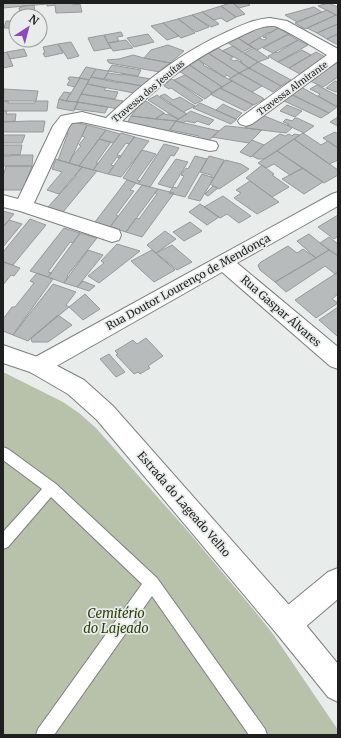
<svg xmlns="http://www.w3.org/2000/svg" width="341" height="738" viewBox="0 0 341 738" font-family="Merriweather,serif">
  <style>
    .green { fill: #b8c1aa }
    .building { fill: #b8bbbc; stroke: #969a9a }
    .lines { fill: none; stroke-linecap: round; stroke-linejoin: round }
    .lane-casing { stroke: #7c7f7e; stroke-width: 2 }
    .street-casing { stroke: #7c7f7e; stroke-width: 2 }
    .secondary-casing { stroke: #7c7f7e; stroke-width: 2 }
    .lane { fill: #fff; fill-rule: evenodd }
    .street { fill: #fff; fill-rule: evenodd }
    .secondary { fill: #fff; fill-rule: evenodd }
    .labels { text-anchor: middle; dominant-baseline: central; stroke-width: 3.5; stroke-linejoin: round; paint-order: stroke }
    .far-street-label { font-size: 9px; fill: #1e1f1f; stroke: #e8eceb }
    .street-label { font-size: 11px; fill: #1e1f1f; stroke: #e8eceb }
    .near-park-label { font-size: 13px; font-style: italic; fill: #2e3e0a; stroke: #e8eceb }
  </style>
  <rect width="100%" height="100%" fill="#e8eceb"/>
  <path class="green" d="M3 372 63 402 79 413 96 428 186 529 258 615 273 634 338 730V735H3Z"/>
  <path class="building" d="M3 3H72L73 5 80 4 82 12 56 13 55 5 47 6V4L3 8Z
    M230 3H233L245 14 236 17 221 6Z
    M233 3H247L250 5 239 8Z
    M328 3 338 7V16L318 6Z
    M34 5 35 12 20 13 19 8 22 7V6Z
    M221 6 236 17 227 22 221 18 214 20 202 12Z
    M314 7 322 12 297 22 285 15Z
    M327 10 336 15 305 29 295 23Z
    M202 12 214 20 219 24 211 27 192 15Z
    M192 15 202 22 209 27 196 32 178 19Z
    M336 15 338 16V24L317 33 307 28Z
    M178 19 184 23 195 33 181 38 163 23Z
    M6 21H16V28H4Z
    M163 23 179 36 167 40 151 26Z
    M269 23 278 28 270 33 269 32 248 45 238 38Z
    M338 24V34L327 39 317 33Z
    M278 28 289 34 257 50 248 45 259 38 264 40 267 38 263 37Z
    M121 32 123 36 117 37 119 41 108 43 104 35Z
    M148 34 154 42 134 47 127 38Z
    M288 34 298 40 273 53 263 48Z
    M338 34V44H336L327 39Z
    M104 35 111 48 94 51 88 38Z
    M238 38 253 47 242 52 227 42Z
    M126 40 133 48 113 51 108 43Z
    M298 40 308 45 278 62 268 56 276 52 277 53Z
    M71 42 79 56 68 59 58 44Z
    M58 44 63 53 45 57 43 53H45L43 47Z
    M168 45 184 51 170 63 144 58 151 50Z
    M233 46 242 52 258 62 249 68 240 62 242 61 222 51Z
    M218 48 233 57 230 59 234 61 237 60 249 68 239 73 208 53Z
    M254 48 267 57 269 58 258 62 244 53Z
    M24 49 27 56 10 59 7 52Z
    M302 50 311 55 289 68 278 62Z
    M7 52 13 66 3 68V53Z
    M316 52 327 58 300 74 289 68Z
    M208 53 239 73 231 78 227 75 224 77 196 58Z
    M133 55 144 58 170 63 160 72 109 63 107 60 119 59Z
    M196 58 204 64 203 65 232 81 222 87 188 64Z
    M258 62 291 80 281 86 249 68Z
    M337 63 338 64V77L323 87 308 80Z
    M188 64 222 87 213 93 179 71Z
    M112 65 141 70 138 76 108 71Z
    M86 67 96 69 89 80 79 78Z
    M249 68 281 86 273 92 239 73Z
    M96 69 108 71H109L104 79 91 77Z
    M108 73 122 75V74L151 79 143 86 104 79Z
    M239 73 262 86 252 92 229 79Z
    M185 75 213 93 205 99 174 80Z
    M69 77H72L80 78 75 87 67 85 70 80 68 79Z
    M91 77 119 83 120 82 141 86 134 93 87 84Z
    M80 78 89 80 77 102 66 101Z
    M171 79H172L203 100 195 104 171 88 169 89 164 86Z
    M232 81 263 98 264 99 254 105 220 88Z
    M335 81 338 82V91L336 92 326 88Z
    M87 84 106 88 104 90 118 92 115 99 81 94Z
    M317 85 338 96V104L336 106 318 96 320 94 310 89Z
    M301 87 337 107 329 113 291 94Z
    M220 88 253 105 245 111 210 94Z
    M4 89 38 91 36 101H3Z
    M64 92 71 93 66 101 59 99Z
    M81 94 123 101 119 109 77 102Z
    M165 94 173 100 180 97 195 106 183 112 160 96Z
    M290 94 329 113 321 118 282 100Z
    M157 95 168 103 187 114 178 119 148 100Z
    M59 99 66 101 78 102 74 111 57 108Z
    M3 101H8V103H35V101H48L47 111H3Z
    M146 101 164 113 155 119 131 116 137 108Z
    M78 102 108 107 105 113 74 109Z
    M200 103 236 119H237L231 124 193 108Z
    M223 104 229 107 242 113 236 119 216 110Z
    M287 105 302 111 295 117 280 111Z
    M3 111H7L6 114H16L15 121 3 122Z
    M191 111 193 112 214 120 209 125 197 121 195 123 186 121 183 123 176 121Z
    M164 113 166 115 168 114 178 119 176 121 155 119Z
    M262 115 289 126 292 128 286 133 245 128Z
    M131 116 176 121 168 132 127 123Z
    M338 117V126L330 122Z
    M295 118H297L314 126 304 133 287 125 289 124 283 122 286 119 292 121Z
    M30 121H45L43 132H3V122Z
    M176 121 219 131 206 143 196 140 199 136 170 130Z
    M73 122 87 125 69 163 58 160 68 133 64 132 66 126Z
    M87 125 106 130 79 166 69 163 73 155 81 146 79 145 85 137 82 136Z
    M225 126H228L262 130 249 143 212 137Z
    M106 130 120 134 113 143 99 139Z
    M335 132 338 134V148L323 138Z
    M121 133 135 137 129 144 126 143 117 155 121 156 120 158 117 157 111 165 114 166 108 174 93 170Z
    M303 133 321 145 328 141 338 148V160L329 164 294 139Z
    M280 134 285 136 289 134 292 136 294 134 300 135 264 159H258L252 156 264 145Z
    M3 135H25L22 143H3Z
    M134 137 149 141 121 177 108 174Z
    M99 139 111 142 96 163H98L93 170 79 166Z
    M294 139 338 170V175L324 183 277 151Z
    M252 140 264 145 251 157 240 152Z
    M164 144 179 148 174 156 171 155 150 187 138 184Z
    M3 145H22L20 155H3Z
    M142 150 156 154 137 180 140 181 138 184 123 178Z
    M277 151 303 168 290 175 274 164 266 168 258 163Z
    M11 155H33L32 166H3V156H11Z
    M195 156 207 159 185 197 169 193 173 187 177 188 184 176 181 175 186 168 188 169Z
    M209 156 224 160 214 178 211 177V175L200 172Z
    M56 159 82 167 59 194 47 190 62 172 52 169Z
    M176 159 188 162 172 188 158 184Z
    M225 160 241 164 249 169 219 189 210 184Z
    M262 165 274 174 272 175 289 187 272 197 246 178Z
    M6 166H32L23 190H3V177Z
    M82 167 97 171 63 212 48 207 76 176H75Z
    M303 168 323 182 304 194 282 179Z
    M202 174 214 178 200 201 188 198Z
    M127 180 136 183 130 190 134 191 116 215 118 216 110 227 95 222Z
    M250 181 272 197 279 202 257 214 234 198 241 193 236 190Z
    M142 185 158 189 126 232 110 227Z
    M213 186 218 188 208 196 205 194Z
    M158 189 174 193 142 237 126 232 136 218 139 219 157 194 155 193Z
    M223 196 251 216 239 223 227 214 220 218 204 207Z
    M200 204 205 207 219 217 207 225 189 212Z
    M3 211 14 214 3 227Z
    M338 215V236L334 239 318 227Z
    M30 219 46 225 13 265 3 262V252Z
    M9 220 22 224 3 247V227Z
    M190 222 202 231 184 241 173 232Z
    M64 228 80 233 73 243 70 242 48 272 52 273 48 277 30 271Z
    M165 231 176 239 156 253 147 245Z
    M80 233 97 238 67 276H68L64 283 48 277Z
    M309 234 320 243 329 250 316 258 297 241Z
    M329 237 338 244V256L320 243Z
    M117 244 140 251 99 283 88 276 104 263 101 261Z
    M172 245 192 262 177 270 156 253Z
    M288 246 297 253 303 249 316 258 275 282 260 270 258 265 261 262Z
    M88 250 103 255 77 287 64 283Z
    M152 250 175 270 154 282 131 261Z
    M329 250 338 256V272L335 274 325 266 286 292 275 282Z
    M4 262 20 268 14 276 11 275 3 285Z
    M338 272V294L332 299 338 303 316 318 295 300Z
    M37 273 53 279 13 335 3 331V319L12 307H15L34 283 30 281Z
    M83 281 95 286 89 291 77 287Z
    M53 284 76 292 66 305 69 307 28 341 13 335Z
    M85 294 100 309 83 320 69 307Z
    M338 307V335L337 336 319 320Z
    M58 315 72 325 48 342H32L31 338Z
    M146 338 163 356 148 366 150 368 140 374 138 372 134 374 116 355 118 354 115 351 133 340 137 344Z
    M109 354 125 372 116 377 100 359Z"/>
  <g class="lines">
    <defs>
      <path id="lane" d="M3 447 8 449 56 484 157 578 265 729 267 735H249L152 596 54 735H36L38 729 142 584 51 497 8 547 3 549V532L42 489 3 460Z"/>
      <path id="street" d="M270 18 287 21 338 49V61L252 124 246 126 240 124 238 121 240 118 327 55C317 49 283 28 274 26 261 25 250 32 239 37 190 59 161 84 122 121L216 142 218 146 216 150 210 151 82 122 72 123 69 127 34 203 119 230 121 235 119 240 112 242 20 211 3 207V195L18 199 53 126 61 116 82 112 106 118C147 80 178 54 229 31 242 25 255 19 270 18Z
        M338 192V206L237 263 338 347V369L330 366 222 272 46 372 38 375 30 372 27 366 30 360 332 194Z
        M338 568V599L297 634 287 638 277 634 273 624 277 614 328 572Z"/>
      <path id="secondary" d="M3 345 46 360 84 380 113 406 297 614 338 664V702L328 697 277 634 97 420 68 394 30 372 3 363Z"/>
    </defs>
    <use href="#lane" class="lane-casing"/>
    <use href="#street" class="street-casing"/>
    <use href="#secondary" class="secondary-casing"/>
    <use href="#lane" class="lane"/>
    <use href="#street" class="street"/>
    <use href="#secondary" class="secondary"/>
  </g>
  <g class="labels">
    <g class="far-street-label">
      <text transform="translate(292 88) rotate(-36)">Travessa Almirante</text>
      <text transform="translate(148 91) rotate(-40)">Travessa dos Jesuítas</text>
    </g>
    <g class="street-label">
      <text transform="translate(188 282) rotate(-29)">Rua Doutor Lourenço de Mendonça</text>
      <text transform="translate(281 311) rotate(41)">Rua Gaspar Álvares</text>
      <text transform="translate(184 504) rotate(49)">Estrada do Lageado Velho</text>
    </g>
    <g class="near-park-label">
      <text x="116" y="613">Cemitério<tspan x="116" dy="15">do Lajeado</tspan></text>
    </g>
  </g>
  <rect width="341" height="738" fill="none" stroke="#1e1f1f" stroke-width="8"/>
  <g transform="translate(28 28) rotate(36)"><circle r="19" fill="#e8eceb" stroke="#979a99"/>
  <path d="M0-3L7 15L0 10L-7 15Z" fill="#8e48bc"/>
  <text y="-6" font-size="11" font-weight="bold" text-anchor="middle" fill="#1e1f1f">N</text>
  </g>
</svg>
